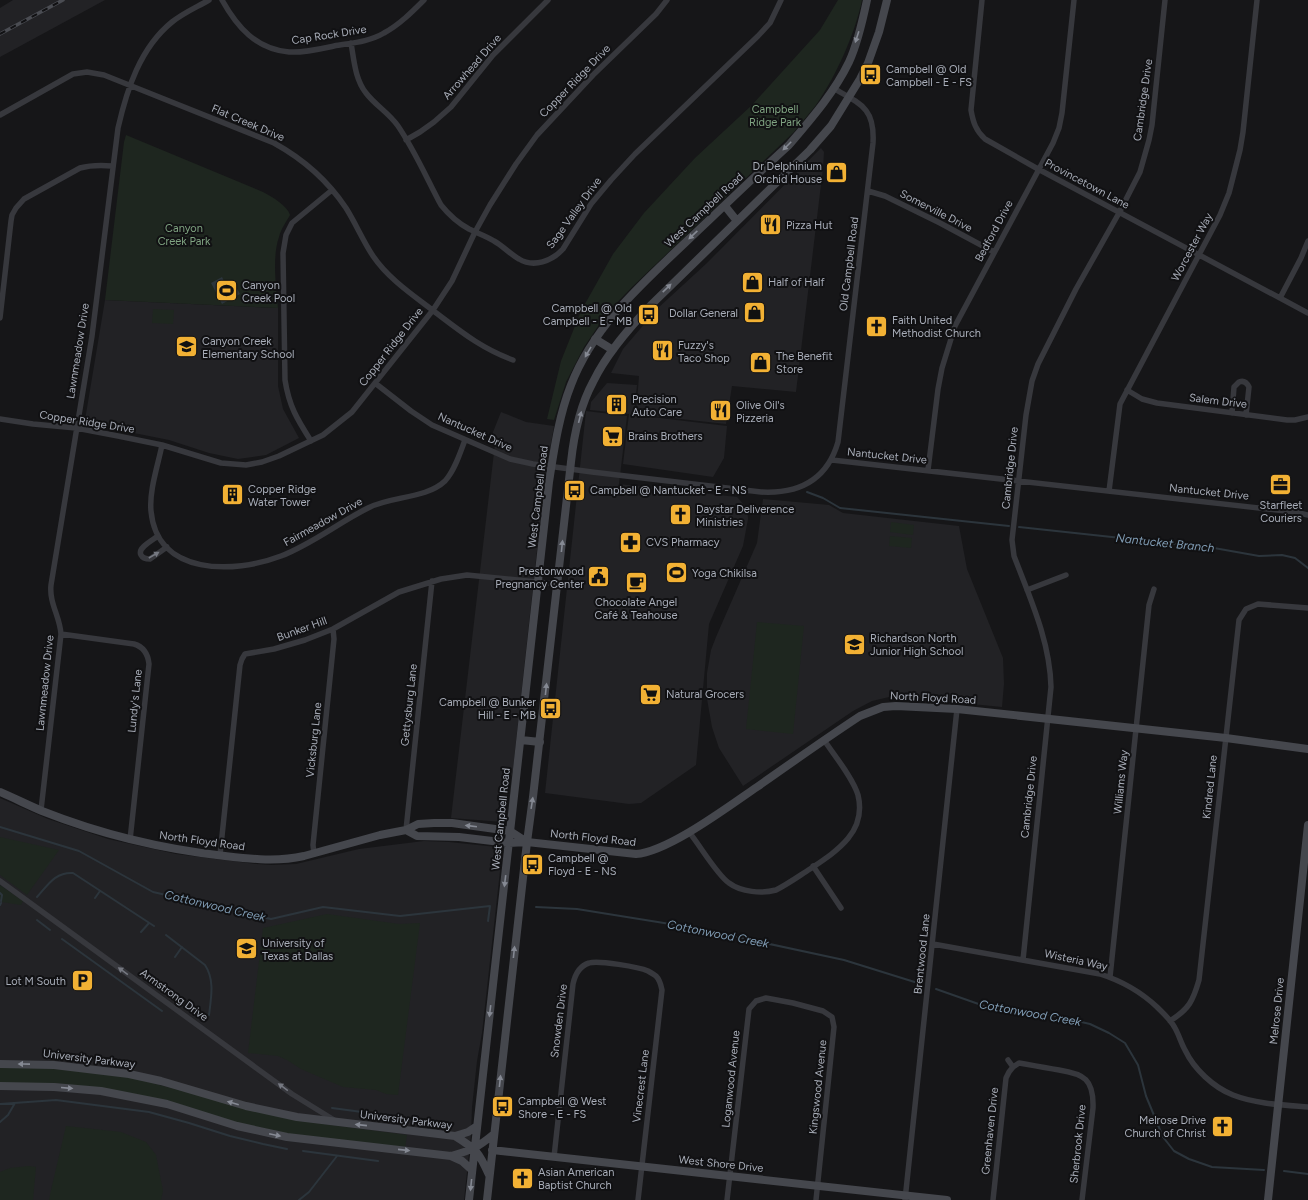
<svg xmlns="http://www.w3.org/2000/svg" width="1308" height="1200" viewBox="0 0 1308 1200" font-family="Figtree,sans-serif">
  <style>
    .built { fill: #222225 }
    .green { fill: #1e261f }
    .water { fill: #2c353c }
    .lines { fill: none; stroke-linecap: round; stroke-linejoin: round }
    .stream { stroke: #2c353c; stroke-width: 2 }
    .street { stroke: #37383d; stroke-width: 5.5 }
    .secondary { stroke: #45474d; stroke-width: 8 }
    .rail-casing { stroke: #4a4c52; stroke-width: 3.5 }
    .rail { stroke: #111113; stroke-width: 2; stroke-dasharray: 6; stroke-linecap: butt }
    .oneway { fill: #858993 }
    .oneway2 { fill: #757881 }
    .labels { text-anchor: middle; dominant-baseline: central; stroke-width: 4; stroke-linejoin: round; paint-order: stroke }
    .street-label { font-size: 11px; fill: #a8adb8; stroke: #111113 }
    .poi-label { font-size: 11px; fill: #a8adb8; stroke: #111113; text-anchor: start }
    .park-label { font-size: 11px; fill: #7fa381; stroke: #111113 }
    .water-label { font-size: 12px; font-style: italic; fill: #7f9bb3; stroke: #111113 }
  </style>
  <rect width="100%" height="100%" fill="#161618"/>
  <path class="built" d="M13 0H105L0 57V8Z
    M821 148 824 152 823 168 796 392 732 386 726 424 636 414 639 376 611 373 623 349 658 308 707 263Z
    M105 300 278 308V386L283 409 299 438 266 455 238 459 209 453 169 440 89 424 85 420Z
    M607 383 637 385 634 415 727 426 724 458 713 477 623 464 629 414 590 410 591 402Z
    M586 411 627 416 619 484 737 497 747 508 748 519 743 546 709 624 696 765 641 803 629 804 545 793Z
    M501 412 526 422 554 426 545 477 513 769 509 784 503 822 451 818 495 444 489 442Z
    M763 499 829 505 843 513 959 526 967 569 1003 658 1004 684 1002 707 911 698 889 697 872 701 853 711 743 786 719 748 712 727 707 699V673L711 650 716 637 757 543Z
    M0 798 48 819 108 839 176 854 257 864 271 865 296 864 359 849 424 841 449 842 497 847 502 853 482 1033 477 1061 472 1107 471 1135 464 1200H0Z"/>
  <path class="green" d="M838 0H862C855 34 836 76 816 105 809 114 801 123 794 132L632 287 607 313 584 347 566 382 554 420 547 419 561 361 581 311 613 254 644 213 695 158 752 105 820 30Z
    M126 135 263 192C272 197 287 205 290 215 286 222 281 229 279 237 272 256 276 288 278 308L105 300 124 142Z
    M153 309 174 310 173 324 152 323Z
    M891 522 914 525 913 535 890 532Z
    M890 536 912 538 911 548 889 546Z
    M757 622 804 626 793 734 746 729Z
    M0 837 59 850 27 895 0 875Z
    M0 885 23 901 21 905 2 902V896L0 901Z
    M327 914 399 924 420 923 398 1095 386 1094 376 1090 343 1087 301 1069 287 1060 278 1056 248 1053 263 928Z
    M27 1067 68 1070 129 1077 293 1120 407 1135 405 1148 290 1134 238 1123 125 1092 54 1083H0V1068Z
    M66 1126 121 1132 146 1142 156 1155 163 1191 161 1200H49L51 1190Z
    M29 1166 36 1167 33 1200H0V1172L10 1168Z"/>
  <path class="water" d="M222 277 228 289 235 285 240 294 222 304 211 283Z"/>
  <g class="lines">
    <path class="stream" d="M807 492 823 498 840 508 1009 526
      M1019 527 1214 548 1259 556 1282 555 1295 558 1308 568
      M0 827 79 851 153 892 271 919 323 907 400 916 490 906 488 921
      M0 893 2 895 1 901
      M37 897C48 885 55 872 73 873L154 926
      M95 898 100 891
      M0 905 1 903
      M536 907 577 909 695 928 844 960 921 984
      M37 920 50 930
      M141 932 149 923
      M166 935 205 965C215 980 211 998 209 1015
      M62 939 162 1011
      M175 957 182 947
      M936 989 987 1007 1056 1016 1090 1024 1109 1033 1125 1043 1138 1065 1146 1096 1163 1137 1174 1151 1189 1159 1212 1167 1264 1170
      M0 1104 56 1100 149 1112 189 1123 230 1136 263 1144 287 1149
      M332 1108 362 1112 384 1116
      M0 1122 8 1115 15 1103
      M303 1151 378 1161
      M1284 1171 1308 1174
      M299 1200 309 1192 337 1156"/>
    <path class="street" d="M222 0C237 27 256 49 289 52 304 53 320 49 334 46 351 43 369 42 384 33 399 25 412 12 424 0
      M982 0 971 110C973 122 976 131 985 139L1038 169 1308 313
      M351 43C354 60 355 79 366 93 375 105 389 113 398 126 415 151 427 179 441 205 449 215 458 223 469 229 477 233 486 236 494 241 503 246 510 254 519 259 534 268 552 261 563 249L591 204 611 180 635 154 758 36 770 23 781 0
      M0 115 73 74 87 72 104 75 274 143C303 159 328 181 346 208 356 224 363 241 373 256 388 278 410 293 431 309 459 330 480 348 513 360
      M406 140 420 132 434 122 451 107 493 55 548 0
      M868 191 885 196 940 223 994 252
      M1280 298 1301 258 1308 241
      M0 318 11 221 12 215 16 208 24 199 80 168C91 165 101 165 112 166
      M375 383 411 411 432 425 510 459 533 464 592 472 761 492C799 494 827 480 838 442L873 143C875 108 861 104 833 88
      M1127 390 1142 399 1157 403 1287 420H1295L1308 417
      M1232 413 1234 387 1239 382C1244 380 1247 383 1249 387L1246 415
      M0 419 33 424 76 428 118 436 162 445 221 463 246 465 262 462 279 456 323 435 352 412 433 310 452 281 475 232 490 205 516 164 537 135 593 75 656 14 667 0
      M311 441C297 419 289 406 285 380L283 253 286 235 292 223 332 190
      M162 445C158 465 149 491 151 511 157 576 234 574 281 556 312 544 338 523 368 508 391 496 426 499 445 481 455 470 460 453 465 440
      M832 460 1295 512 1308 515
      M928 470 938 389 942 368 955 326 1053 143 1059 128 1062 113 1074 0
      M1109 491 1120 404 1220 215 1229 193 1240 150 1243 132 1257 0
      M158 536C153 540 137 548 141 555 143 559 147 559 150 559L167 547
      M1027 590 1066 575
      M61 634 134 644C144 647 148 654 149 664L130 840
      M41 810 61 634C60 617 49 603 51 585L92 336 118 128C127 89 140 48 172 22 183 13 197 7 209 0
      M406 830 432 581
      M689 832C699 844 717 875 729 883 741 892 762 894 776 890 788 884 799 876 810 869 837 851 867 832 858 795 853 778 834 755 824 740
      M314 854 313 845 334 639 333 629
      M220 855 240 665 242 659 245 654 274 649 305 640 333 629 399 592 441 579 467 575 557 584
      M813 866 841 908
      M0 881 292 1094 334 1120
      M933 944 1100 974C1122 981 1140 991 1157 1007 1163 1013 1171 1020 1175 1028 1179 1035 1181 1043 1185 1050 1194 1069 1213 1087 1233 1095 1256 1104 1283 1105 1308 1107
      M1023 960 1051 687C1050 641 1030 598 1014 556L1012 540 1026 415 1032 381 1038 364 1076 289 1119 213 1140 172 1149 140 1152 125 1165 0
      M1110 977 1149 605 1154 589
      M1170 1021C1189 1009 1193 1001 1199 980L1239 620 1246 609 1258 604 1308 608
      M1008 1060 1013 1067 1019 1063 1025 1064C1036 1066 1047 1068 1059 1070 1084 1074 1094 1079 1093 1108L1082 1200
      M554 1157 573 984C575 975 579 966 589 963 598 960 639 967 648 971 650 972 653 974 656 976 660 980 661 985 662 990L638 1200
      M727 1200 749 1009 756 1001 766 998 793 1003 823 1011 832 1017 834 1027 816 1200
      M905 1200 957 709
      M993 1200 1006 1078 1009 1072 1013 1067"/>
    <path class="secondary" d="M725 206 737 221
      M595 339 613 350
      M521 740 540 742
      M0 792C14 798 28 805 42 811 100 834 162 849 225 856 252 859 277 862 304 856L380 835 406 830 418 824 434 823H452L510 831 527 842
      M406 830 417 836 459 837 509 843 527 842 636 854C668 852 729 806 757 787 791 763 825 739 860 716L883 707 896 706 957 709 1226 738 1308 749
      M0 1064 54 1065 129 1074 161 1081 246 1106 297 1117 455 1136C476 1149 479 1152 489 1175
      M0 1086 54 1087 101 1091 167 1104 237 1126 287 1137 451 1156C472 1150 477 1148 494 1134
      M455 1136 468 1132 477 1126
      M492 1150 947 1200
      M451 1156 462 1161 472 1170
      M469 1200 549 482C554 450 559 415 571 385 594 325 643 283 688 240 722 208 755 176 789 145 811 119 834 93 849 62 857 45 863 19 867 0
      M487 1200 527 842 533 797 571 462C574 434 580 406 593 382 607 353 630 327 652 304L810 150 831 126 860 79 868 63 879 32 887 0
      M1268 1200 1308 825"/>
    <defs>
      <path id="rail" d="M0 34 63 0"/>
    </defs>
    <use href="#rail" class="rail-casing"/>
    <use href="#rail" class="rail"/>
  </g>
  <defs><path id="oneway-solid" d="M-6-.8H1V-3.2L6.5 0L1 3.2V.8H-6Z"/></defs>
  <g class="oneway">
    <use href="#oneway-solid" transform="translate(857 37) rotate(108)"/>
    <use href="#oneway-solid" transform="translate(787 146) rotate(135)"/>
    <use href="#oneway-solid" transform="translate(693 235) rotate(137)"/>
    <use href="#oneway-solid" transform="translate(667 288) rotate(-44)"/>
    <use href="#oneway-solid" transform="translate(588 352) rotate(120)"/>
    <use href="#oneway-solid" transform="translate(580 417) rotate(-76)"/>
    <use href="#oneway-solid" transform="translate(562 546) rotate(-84)"/>
    <use href="#oneway-solid" transform="translate(546 689) rotate(-84)"/>
    <use href="#oneway-solid" transform="translate(532 803) rotate(-81)"/>
    <use href="#oneway-solid" transform="translate(471 826) rotate(-173)"/>
    <use href="#oneway-solid" transform="translate(505 881) rotate(97)"/>
    <use href="#oneway-solid" transform="translate(514 952) rotate(-84)"/>
    <use href="#oneway-solid" transform="translate(490 1011) rotate(97)"/>
    <use href="#oneway-solid" transform="translate(24 1064) rotate(-179)"/>
    <use href="#oneway-solid" transform="translate(500 1081) rotate(-84)"/>
    <use href="#oneway-solid" transform="translate(67 1088) rotate(5)"/>
    <use href="#oneway-solid" transform="translate(233 1103) rotate(-164)"/>
    <use href="#oneway-solid" transform="translate(361 1125) rotate(-174)"/>
    <use href="#oneway-solid" transform="translate(275 1135) rotate(12)"/>
    <use href="#oneway-solid" transform="translate(404 1150) rotate(6)"/>
    <use href="#oneway-solid" transform="translate(471 1185) rotate(96)"/>
  </g>
  <g class="oneway2">
    <use href="#oneway-solid" transform="translate(154 555) rotate(-30)"/>
    <use href="#oneway-solid" transform="translate(123 971) rotate(-144)"/>
    <use href="#oneway-solid" transform="translate(283 1087) rotate(-144)"/>
  </g>
  <defs>
    <symbol id="bus-square" viewBox="-11 -11 22 22"><rect x="-9" y="-9" width="18" height="18" rx="4" fill="#f2b134" stroke="#111113"/><path d="M-5-6H5V4H4V6H2V4H-2V6H-4V4H-5ZM-3.5-4V0h7V-4ZM-3.5 1.2v1.5H-2V1.2ZM2 1.2v1.5H3.5V1.2Z" fill="#111"/></symbol>
    <symbol id="shop-square" viewBox="-11 -11 22 22"><rect x="-9" y="-9" width="18" height="18" rx="4" fill="#f2b134" stroke="#111113"/><path d="M-5-2.5h2.3a2.7 3.5 0 0 1 5.4 0H5L5.5 6h-11ZM-1.5-2.5h3a1.5 2.3 0 0 0-3 0Z" fill="#111"/></symbol>
    <symbol id="restaurant-square" viewBox="-11 -11 22 22"><rect x="-9" y="-9" width="18" height="18" rx="4" fill="#f2b134" stroke="#111113"/><path d="M-5-6h1v4h1v-4h1v4h1v-4h1v5L-1.5 .5V6h-2V.5L-5-1ZM5-6V6H3V1.5H1.5Q1.5-4 5-6Z" fill="#111"/></symbol>
    <symbol id="stadium-square" viewBox="-11 -11 22 22"><rect x="-9" y="-9" width="18" height="18" rx="4" fill="#f2b134" stroke="#111113"/><path d="M0-5a6.5 5 0 1 0 0 10a6.5 5 0 1 0 0-10ZM-3.5-1.8h7v3.6h-7Z" fill="#111"/></symbol>
    <symbol id="church-square" viewBox="-11 -11 22 22"><rect x="-9" y="-9" width="18" height="18" rx="4" fill="#f2b134" stroke="#111113"/><path d="M-1.2-6h2.4v3.5h3.3v2.4h-3.3V6h-2.4V-.1h-3.3v-2.4h3.3Z" fill="#111"/></symbol>
    <symbol id="school-square" viewBox="-11 -11 22 22"><rect x="-9" y="-9" width="18" height="18" rx="4" fill="#f2b134" stroke="#111113"/><path d="M0-5L7-2L0 1L-7-2ZM-4 1L0 2.5L4 1V4Q0 6-4 4Z" fill="#111"/></symbol>
    <symbol id="building-square" viewBox="-11 -11 22 22"><rect x="-9" y="-9" width="18" height="18" rx="4" fill="#f2b134" stroke="#111113"/><path d="M-4-6H4V6H1V3H-1V6H-4ZM-2.5-4.3h1.7v1.8h-1.7ZM.8-4.3h1.7v1.8H.8ZM-2.5-1h1.7V.8h-1.7ZM.8-1h1.7V.8H.8Z" fill="#111"/></symbol>
    <symbol id="supermarket-square" viewBox="-11 -11 22 22"><rect x="-9" y="-9" width="18" height="18" rx="4" fill="#f2b134" stroke="#111113"/><path d="M-6-5.5h2.5l.6 2H6L4.5 2H-2.5L-4.4-4H-6ZM-1.5 3.2a1.3 1.3 0 1 0 .1 0ZM3 3.2a1.3 1.3 0 1 0 .1 0Z" fill="#111"/></symbol>
    <symbol id="office-square" viewBox="-11 -11 22 22"><rect x="-9" y="-9" width="18" height="18" rx="4" fill="#f2b134" stroke="#111113"/><path d="M-6-3h4V-5.5h4V-3h4V5H-6ZM-1-4.5V-3h2v-1.5ZM-6 0V1H6V0Z" fill="#111"/></symbol>
    <symbol id="pharmacy-square" viewBox="-11 -11 22 22"><rect x="-9" y="-9" width="18" height="18" rx="4" fill="#f2b134" stroke="#111113"/><path d="M-2-6h4v4h4v4h-4v4h-4v-4h-4v-4h4Z" fill="#111"/></symbol>
    <symbol id="civic-square" viewBox="-11 -11 22 22"><rect x="-9" y="-9" width="18" height="18" rx="4" fill="#f2b134" stroke="#111113"/><path d="M-.6-6.5H3V-4.5H.6V-3L4-1V1h2V6H-6V1h2V-1L-.6-3ZM-1.2 2.5V6h2.4V2.5Z" fill="#111"/></symbol>
    <symbol id="cafe-square" viewBox="-11 -11 22 22"><rect x="-9" y="-9" width="18" height="18" rx="4" fill="#f2b134" stroke="#111113"/><path d="M-5.5-4.5H6V0H3Q3 3.5 0 3.5H-2.5Q-5.5 3.5-5.5 0ZM3-3.2v2h1.7v-2ZM-6 4.5H4V6H-6Z" fill="#111"/></symbol>
    <symbol id="university-square" viewBox="-11 -11 22 22"><rect x="-9" y="-9" width="18" height="18" rx="4" fill="#f2b134" stroke="#111113"/><path d="M0-5L7-2L0 1L-7-2ZM-4 1L0 2.5L4 1V4Q0 6-4 4Z" fill="#111"/></symbol>
    <symbol id="parking-square" viewBox="-11 -11 22 22"><rect x="-9" y="-9" width="18" height="18" rx="4" fill="#f2b134" stroke="#111113"/><path d="M-3.5-5.5H1a3.5 3.5 0 0 1 0 7H-1V5.5H-3.5ZM-1-3.4V-.6H.8a1.4 1.4 0 0 0 0-2.8Z" fill="#111"/></symbol>
  </defs>
  <g fill-rule="evenodd">
    <use href="#bus-square" x="858" y="62" width="25" height="25"/>
    <use href="#shop-square" x="824" y="160" width="25" height="25"/>
    <use href="#restaurant-square" x="758" y="212" width="25" height="25"/>
    <use href="#shop-square" x="740" y="270" width="25" height="25"/>
    <use href="#stadium-square" x="214" y="278" width="25" height="25"/>
    <use href="#shop-square" x="742" y="300" width="25" height="25"/>
    <use href="#bus-square" x="636" y="302" width="25" height="25"/>
    <use href="#church-square" x="864" y="314" width="25" height="25"/>
    <use href="#school-square" x="174" y="334" width="25" height="25"/>
    <use href="#restaurant-square" x="650" y="338" width="25" height="25"/>
    <use href="#shop-square" x="748" y="350" width="25" height="25"/>
    <use href="#building-square" x="604" y="392" width="25" height="25"/>
    <use href="#restaurant-square" x="708" y="398" width="25" height="25"/>
    <use href="#supermarket-square" x="600" y="424" width="25" height="25"/>
    <use href="#office-square" x="1268" y="472" width="25" height="25"/>
    <use href="#bus-square" x="562" y="478" width="25" height="25"/>
    <use href="#building-square" x="220" y="482" width="25" height="25"/>
    <use href="#church-square" x="668" y="502" width="25" height="25"/>
    <use href="#pharmacy-square" x="618" y="530" width="25" height="25"/>
    <use href="#stadium-square" x="664" y="560" width="25" height="25"/>
    <use href="#civic-square" x="586" y="564" width="25" height="25"/>
    <use href="#cafe-square" x="624" y="570" width="25" height="25"/>
    <use href="#school-square" x="842" y="632" width="25" height="25"/>
    <use href="#supermarket-square" x="638" y="682" width="25" height="25"/>
    <use href="#bus-square" x="538" y="696" width="25" height="25"/>
    <use href="#bus-square" x="520" y="852" width="25" height="25"/>
    <use href="#university-square" x="234" y="936" width="25" height="25"/>
    <use href="#parking-square" x="70" y="968" width="25" height="25"/>
    <use href="#bus-square" x="490" y="1094" width="25" height="25"/>
    <use href="#church-square" x="1210" y="1114" width="25" height="25"/>
    <use href="#church-square" x="510" y="1166" width="25" height="25"/>
  </g>
  <g class="labels">
    <g class="street-label">
      <text transform="translate(329 35) rotate(-9)">Cap Rock Drive</text>
      <text transform="translate(472 67) rotate(-49)">Arrowhead Drive</text>
      <text transform="translate(575 81) rotate(-46)">Copper Ridge Drive</text>
      <text transform="translate(1143 100) rotate(-82)">Cambridge Drive</text>
      <text transform="translate(248 123) rotate(23)">Flat Creek Drive</text>
      <text transform="translate(1087 184) rotate(28)">Provincetown Lane</text>
      <text transform="translate(704 210) rotate(-43)">West Campbell Road</text>
      <text transform="translate(936 211) rotate(27)">Somerville Drive</text>
      <text transform="translate(574 213) rotate(-54)">Sage Valley Drive</text>
      <text transform="translate(994 231) rotate(-62)">Bedford Drive</text>
      <text transform="translate(1192 247) rotate(-62)">Worcester Way</text>
      <text transform="translate(849 264) rotate(-83)">Old Campbell Road</text>
      <text transform="translate(391 347) rotate(-52)">Copper Ridge Drive</text>
      <text transform="translate(78 351) rotate(-81)">Lawnmeadow Drive</text>
      <text transform="translate(1218 401) rotate(7)">Salem Drive</text>
      <text transform="translate(87 422) rotate(9)">Copper Ridge Drive</text>
      <text transform="translate(475 432) rotate(24)">Nantucket Drive</text>
      <text transform="translate(887 456) rotate(6)">Nantucket Drive</text>
      <text transform="translate(1010 468) rotate(-84)">Cambridge Drive</text>
      <text transform="translate(1209 492) rotate(6)">Nantucket Drive</text>
      <text transform="translate(538 497) rotate(-83)">West Campbell Road</text>
      <text transform="translate(323 522) rotate(-29)">Fairmeadow Drive</text>
      <text transform="translate(302 629) rotate(-20)">Bunker Hill</text>
      <text transform="translate(45 683) rotate(-84)">Lawnmeadow Drive</text>
      <text transform="translate(933 698) rotate(3)">North Floyd Road</text>
      <text transform="translate(135 701) rotate(-84)">Lundy's Lane</text>
      <text transform="translate(409 705) rotate(-84)">Gettysburg Lane</text>
      <text transform="translate(314 740) rotate(-84)">Vicksburg Lane</text>
      <text transform="translate(1121 782) rotate(-84)">Williams Way</text>
      <text transform="translate(1210 787) rotate(-84)">Kindred Lane</text>
      <text transform="translate(1029 797) rotate(-84)">Cambridge Drive</text>
      <text transform="translate(501 819) rotate(-84)">West Campbell Road</text>
      <text transform="translate(593 838) rotate(6)">North Floyd Road</text>
      <text transform="translate(202 841) rotate(8)">North Floyd Road</text>
      <text transform="translate(922 954) rotate(-84)">Brentwood Lane</text>
      <text transform="translate(1076 960) rotate(12)">Wisteria Way</text>
      <text transform="translate(174 995) rotate(36)">Armstrong Drive</text>
      <text transform="translate(1277 1011) rotate(-84)">Melrose Drive</text>
      <text transform="translate(559 1021) rotate(-83)">Snowden Drive</text>
      <text transform="translate(89 1059) rotate(7)">University Parkway</text>
      <text transform="translate(731 1079) rotate(-84)">Loganwood Avenue</text>
      <text transform="translate(641 1086) rotate(-83)">Vinecrest Lane</text>
      <text transform="translate(818 1087) rotate(-84)">Kingswood Avenue</text>
      <text transform="translate(406 1120) rotate(7)">University Parkway</text>
      <text transform="translate(990 1131) rotate(-84)">Greenhaven Drive</text>
      <text transform="translate(1078 1144) rotate(-84)">Sherbrook Drive</text>
      <text transform="translate(721 1164) rotate(6)">West Shore Drive</text>
    </g>
    <g class="poi-label">
      <text x="886" y="69">Campbell @ Old<tspan x="886" dy="13">Campbell - E - FS</tspan></text>
      <text x="822" y="166" text-anchor="end">Dr Delphinium<tspan x="822" dy="13">Orchid House</tspan></text>
      <text x="786" y="225">Pizza Hut</text>
      <text x="768" y="282">Half of Half</text>
      <text x="242" y="285">Canyon<tspan x="242" dy="13">Creek Pool</tspan></text>
      <text x="632" y="308" text-anchor="end">Campbell @ Old<tspan x="632" dy="13">Campbell - E - MB</tspan></text>
      <text x="738" y="313" text-anchor="end">Dollar General</text>
      <text x="892" y="320">Faith United<tspan x="892" dy="13">Methodist Church</tspan></text>
      <text x="202" y="341">Canyon Creek<tspan x="202" dy="13">Elementary School</tspan></text>
      <text x="678" y="345">Fuzzy's<tspan x="678" dy="13">Taco Shop</tspan></text>
      <text x="776" y="356">The Benefit<tspan x="776" dy="13">Store</tspan></text>
      <text x="632" y="399">Precision<tspan x="632" dy="13">Auto Care</tspan></text>
      <text x="736" y="405">Olive Oil's<tspan x="736" dy="13">Pizzeria</tspan></text>
      <text x="628" y="436">Brains Brothers</text>
      <text x="248" y="489">Copper Ridge<tspan x="248" dy="13">Water Tower</tspan></text>
      <text x="590" y="490">Campbell @ Nantucket - E - NS</text>
      <text x="1281" y="505" text-anchor="middle">Starfleet<tspan x="1281" dy="13">Couriers</tspan></text>
      <text x="696" y="509">Daystar Deliverence<tspan x="696" dy="13">Ministries</tspan></text>
      <text x="646" y="542">CVS Pharmacy</text>
      <text x="584" y="571" text-anchor="end">Prestonwood<tspan x="584" dy="13">Pregnancy Center</tspan></text>
      <text x="692" y="573">Yoga Chikilsa</text>
      <text x="636" y="602" text-anchor="middle">Chocolate Angel<tspan x="636" dy="13">Café &amp; Teahouse</tspan></text>
      <text x="870" y="638">Richardson North<tspan x="870" dy="13">Junior High School</tspan></text>
      <text x="666" y="694">Natural Grocers</text>
      <text x="536" y="702" text-anchor="end">Campbell @ Bunker<tspan x="536" dy="13">Hill - E - MB</tspan></text>
      <text x="548" y="858">Campbell @<tspan x="548" dy="13">Floyd - E - NS</tspan></text>
      <text x="262" y="943">University of<tspan x="262" dy="13">Texas at Dallas</tspan></text>
      <text x="66" y="981" text-anchor="end">Lot M South</text>
      <text x="518" y="1101">Campbell @ West<tspan x="518" dy="13">Shore - E - FS</tspan></text>
      <text x="1206" y="1120" text-anchor="end">Melrose Drive<tspan x="1206" dy="13">Church of Christ</tspan></text>
      <text x="538" y="1172">Asian American<tspan x="538" dy="13">Baptist Church</tspan></text>
    </g>
    <g class="park-label">
      <text x="775" y="109">Campbell<tspan x="775" dy="13">Ridge Park</tspan></text>
      <text x="184" y="228">Canyon<tspan x="184" dy="13">Creek Park</tspan></text>
    </g>
    <g class="water-label">
      <text transform="translate(1165 543) rotate(6)">Nantucket Branch</text>
      <text transform="translate(215 906) rotate(13)">Cottonwood Creek</text>
      <text transform="translate(718 934) rotate(11)">Cottonwood Creek</text>
      <text transform="translate(1030 1013) rotate(10)">Cottonwood Creek</text>
    </g>
  </g>
</svg>
